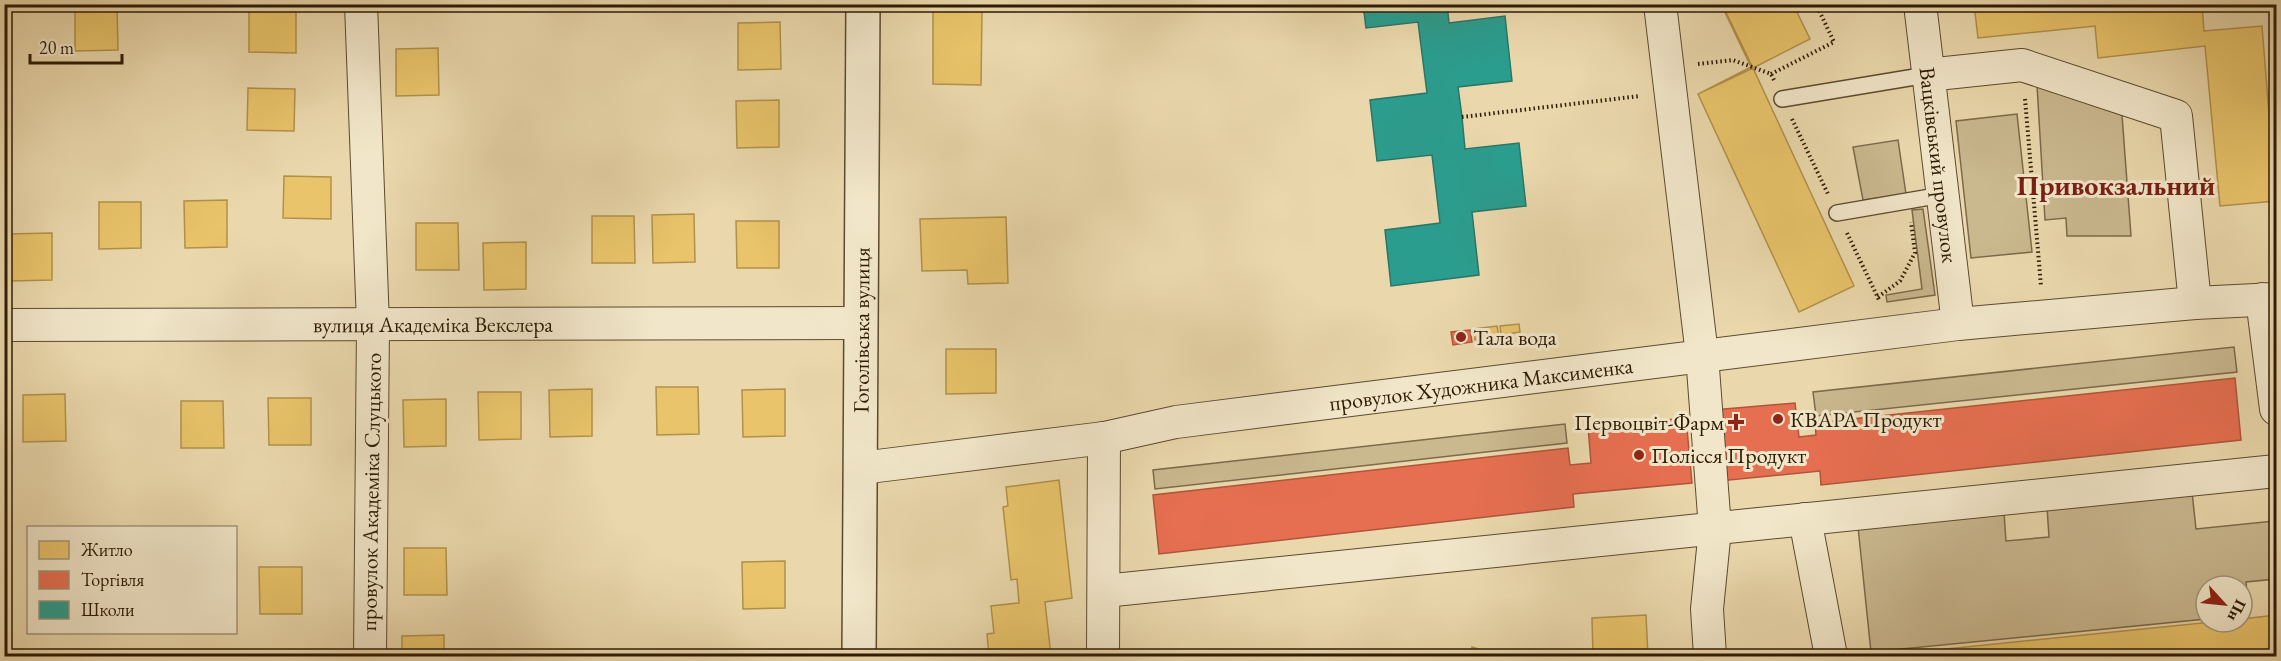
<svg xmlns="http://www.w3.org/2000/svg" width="2281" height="661" viewBox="0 0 2281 661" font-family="'EB Garamond',serif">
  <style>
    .green { fill: #cab88f; stroke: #7c6a4a; stroke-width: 1.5 }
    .homes { fill: #e9c46a; stroke: #b1914b; stroke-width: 1.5 }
    .shops { fill: #e76f51; stroke: #af563a; stroke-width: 1.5 }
    .schools { fill: #2a9d8f; stroke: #2b7665; stroke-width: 1.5 }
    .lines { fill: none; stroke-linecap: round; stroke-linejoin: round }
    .service-casing { stroke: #5c4a2e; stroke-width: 18 }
    .minor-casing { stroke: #5c4a2e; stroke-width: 34 }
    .tertiary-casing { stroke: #5c4a2e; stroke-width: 36 }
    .path { stroke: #2d1b04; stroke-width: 4; stroke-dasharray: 1.5 3; stroke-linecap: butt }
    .service { stroke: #f1e6c9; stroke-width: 15 }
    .minor { stroke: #f1e6c9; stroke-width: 32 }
    .tertiary { stroke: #f1e6c9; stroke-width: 33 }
    .poi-dot { fill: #8f2418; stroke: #f1e6c9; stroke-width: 2 }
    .labels { text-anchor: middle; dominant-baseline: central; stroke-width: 6; stroke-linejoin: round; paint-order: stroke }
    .street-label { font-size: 22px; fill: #2d1b04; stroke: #f1e6c9 }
    .poi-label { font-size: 22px; fill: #2d1b04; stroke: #f1e6c9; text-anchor: start }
    .district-label { font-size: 28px; font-weight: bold; fill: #7a1f14; stroke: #f1e6c9 }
  </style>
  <rect width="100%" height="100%" fill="#ead8ac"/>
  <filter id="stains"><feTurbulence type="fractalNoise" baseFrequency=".00333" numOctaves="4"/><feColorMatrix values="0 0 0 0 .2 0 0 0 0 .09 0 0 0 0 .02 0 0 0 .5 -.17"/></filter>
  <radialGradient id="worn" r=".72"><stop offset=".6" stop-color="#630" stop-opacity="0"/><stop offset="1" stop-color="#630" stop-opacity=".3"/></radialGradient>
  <path class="green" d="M2037 85 2122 115 2131 236H2067L2066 218 2045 220Z
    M2017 114 2032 252 1971 258 1956 121Z
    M1898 140 1906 194 1863 200 1853 147Z
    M1923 209 1935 295 1887 302 1886 295 1922 289 1912 210Z
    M2234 347 2237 372 1816 416 1813 392Z
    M1565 424 1567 443 1155 489 1153 470Z
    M2192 492 2196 529 2274 521 2276 579 2246 582 2249 614 2242 615V586H2206V619L1871 652 1858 527 2004 513 2006 541 2049 537 2047 507Z"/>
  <path class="homes" d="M75 4H117L118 50 75 51Z
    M1721 4H1793L1810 39 1753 68 1854 286 1799 312 1698 94 1751 67Z
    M1722 4H1793L1810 39 1753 68Z
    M1974 4H2202L2204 31 2262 26 2276 201 2220 206 2205 46 2098 58 2095 26 1978 38Z
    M249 10H296V53L249 52Z
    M933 11H982L981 85 933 84Z
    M780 22 781 69 738 70V23Z
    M438 48 439 95 396 96V49Z
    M1753 68 1854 286 1799 312 1698 94Z
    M248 88 295 89 294 131 247 130Z
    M779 100V147L737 148 736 101Z
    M284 176 331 177V219L283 218Z
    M227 200V247L185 248 184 201Z
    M99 202H141V248L99 249Z
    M694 214 695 262 653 263 652 215Z
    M592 216H634L635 263H592Z
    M1006 217 1008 283 968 284 967 270 922 271 920 219Z
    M736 221H779V268H737Z
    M416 223H458L459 270H416Z
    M52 233V280L10 281 9 234Z
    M526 242V289L484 290 483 243Z
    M1519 324 1520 332 1501 335 1500 326Z
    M1497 326 1499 337 1475 340 1474 329Z
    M946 349H996V393L946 394Z
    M656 387H698L699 434 657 435Z
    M592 389V436L550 437 549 390Z
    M785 389V436L743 437 742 390Z
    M478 392H521V439L479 440Z
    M65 394 66 441 23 442V395Z
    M268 398H311V445H269Z
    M446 399V446L404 447 403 400Z
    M181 401H223L224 448H181Z
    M1059 480 1072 598 1045 602 1051 656H989L987 634 994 633 991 606 1019 603 1017 579 1011 580 1003 507 1008 506 1006 487Z
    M404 548H446L447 595H404Z
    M785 561V608L743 609 742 562Z
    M259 567H302V614H260Z
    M1646 615 1648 656H1593L1592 618Z
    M2276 615V656H1877L2212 622H2242V619Z
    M444 635V656H402V636Z
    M1472 647 1501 656H1469Z"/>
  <path class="shops" d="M1470 330 1472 342 1453 345 1451 332Z
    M2235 378 2241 440 1821 485 1820 471 1719 481 1713 410 1795 403 1799 437 1816 435 1815 423Z
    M1686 418 1692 483 1573 494 1574 507 1159 554 1153 495 1568 448 1570 465 1591 463 1588 427Z"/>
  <path class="schools" d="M1363 4H1447L1449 23 1505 16 1512 81 1458 87 1462 117 1465 149 1519 143 1526 206 1472 212 1479 275 1391 286 1385 230 1440 223 1432 155 1377 161 1370 100 1427 93 1418 22 1366 28Z"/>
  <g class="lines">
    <defs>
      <path id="service" d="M1782 99 1927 75
        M1837 213 1942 195"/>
      <g id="minor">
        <path d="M361 4 373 324 370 656"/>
        <path d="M1660 4 1702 355 1715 529 1707 609 1710 656"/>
        <path id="s1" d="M1920 4 1958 324"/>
        <path d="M1927 75 2022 65 2176 116 2195 303"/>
        <path d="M2262 299 2276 409"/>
        <path id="s2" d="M4 325 861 323"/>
        <path id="s3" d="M861 468 1104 438 1176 422 1958 324 2195 303 2276 299"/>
        <path d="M1805 519 1831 656"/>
        <path d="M1104 591 2276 471"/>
        <path d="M1103 656 1104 438"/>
      </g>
      <g id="tertiary">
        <path id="s4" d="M859 656 863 4"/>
      </g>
    </defs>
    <use href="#service" class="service-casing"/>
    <use href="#minor" class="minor-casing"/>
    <use href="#tertiary" class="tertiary-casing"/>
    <path class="path" d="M1698 64 1733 60 1771 74 1774 80
      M1771 74 1834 42 1816 4
      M2025 99 2041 286
      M1462 117 1640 96
      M1792 119 1828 194
      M1847 233 1880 302
      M1878 297 1900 281 1915 253 1911 222"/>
    <use href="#service" class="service"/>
    <use href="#minor" class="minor"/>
    <use href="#tertiary" class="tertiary"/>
  </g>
  <g class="poi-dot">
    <circle cx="1461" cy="337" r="6"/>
    <circle cx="1778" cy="419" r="6"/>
    <path d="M1733 413h6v6h6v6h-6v6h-6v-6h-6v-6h6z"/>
    <circle cx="1639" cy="455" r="6"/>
  </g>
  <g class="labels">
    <g class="street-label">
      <text stroke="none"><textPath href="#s1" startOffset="162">Вацківський провулок</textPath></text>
      <text stroke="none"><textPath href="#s2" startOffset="429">вулиця Академіка Векслера</textPath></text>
      <text stroke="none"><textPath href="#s4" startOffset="326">Гоголівська вулиця</textPath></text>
      <text stroke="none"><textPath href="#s3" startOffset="626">провулок Художника Максименка</textPath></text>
      <text transform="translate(371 492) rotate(-89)">провулок Академіка Слуцького</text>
    </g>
    <g class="poi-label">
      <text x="1473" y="337">Тала вода</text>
      <text x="1790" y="419">КВАРА Продукт</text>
      <text x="1724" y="422" text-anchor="end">Первоцвіт-Фарм</text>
      <text x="1651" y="455">Полісся Продукт</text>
    </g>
    <g class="district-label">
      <text x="2116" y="185">Привокзальний</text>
    </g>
  </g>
  <rect width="2281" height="661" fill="none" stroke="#ead8ac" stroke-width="24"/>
  <rect x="6" y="6" width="2269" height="649" fill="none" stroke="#2d1b04" stroke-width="3"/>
  <rect x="12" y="12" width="2257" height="637" fill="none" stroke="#2d1b04" stroke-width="1.5"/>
  <rect x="27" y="526" width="210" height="108" fill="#f1e6c9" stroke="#a3957a" stroke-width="1.5"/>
  <rect x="39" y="541" width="30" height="18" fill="#e9c46a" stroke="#a3957a" stroke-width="1.5"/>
  <text x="81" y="556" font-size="18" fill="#2d1b04">Житло</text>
  <rect x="39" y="571" width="30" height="18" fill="#e76f51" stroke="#a3957a" stroke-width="1.5"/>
  <text x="81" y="586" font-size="18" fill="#2d1b04">Торгівля</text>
  <rect x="39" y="601" width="30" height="18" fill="#2a9d8f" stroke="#a3957a" stroke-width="1.5"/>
  <text x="81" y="616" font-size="18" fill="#2d1b04">Школи</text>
  <g transform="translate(2224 604) rotate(117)"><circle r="28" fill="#f1e6c9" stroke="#a3957a" stroke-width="1.5"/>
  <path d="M0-4.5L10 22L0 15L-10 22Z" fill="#8f2418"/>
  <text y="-9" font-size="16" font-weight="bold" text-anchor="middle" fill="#2d1b04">Пн</text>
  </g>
  <path d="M30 54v9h92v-9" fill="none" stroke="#2d1b04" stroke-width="3"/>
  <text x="39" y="54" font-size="18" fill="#2d1b04" stroke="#f1e6c9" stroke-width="4.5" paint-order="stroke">20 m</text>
  <rect width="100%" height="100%" filter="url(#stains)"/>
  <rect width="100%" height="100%" fill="url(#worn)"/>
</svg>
